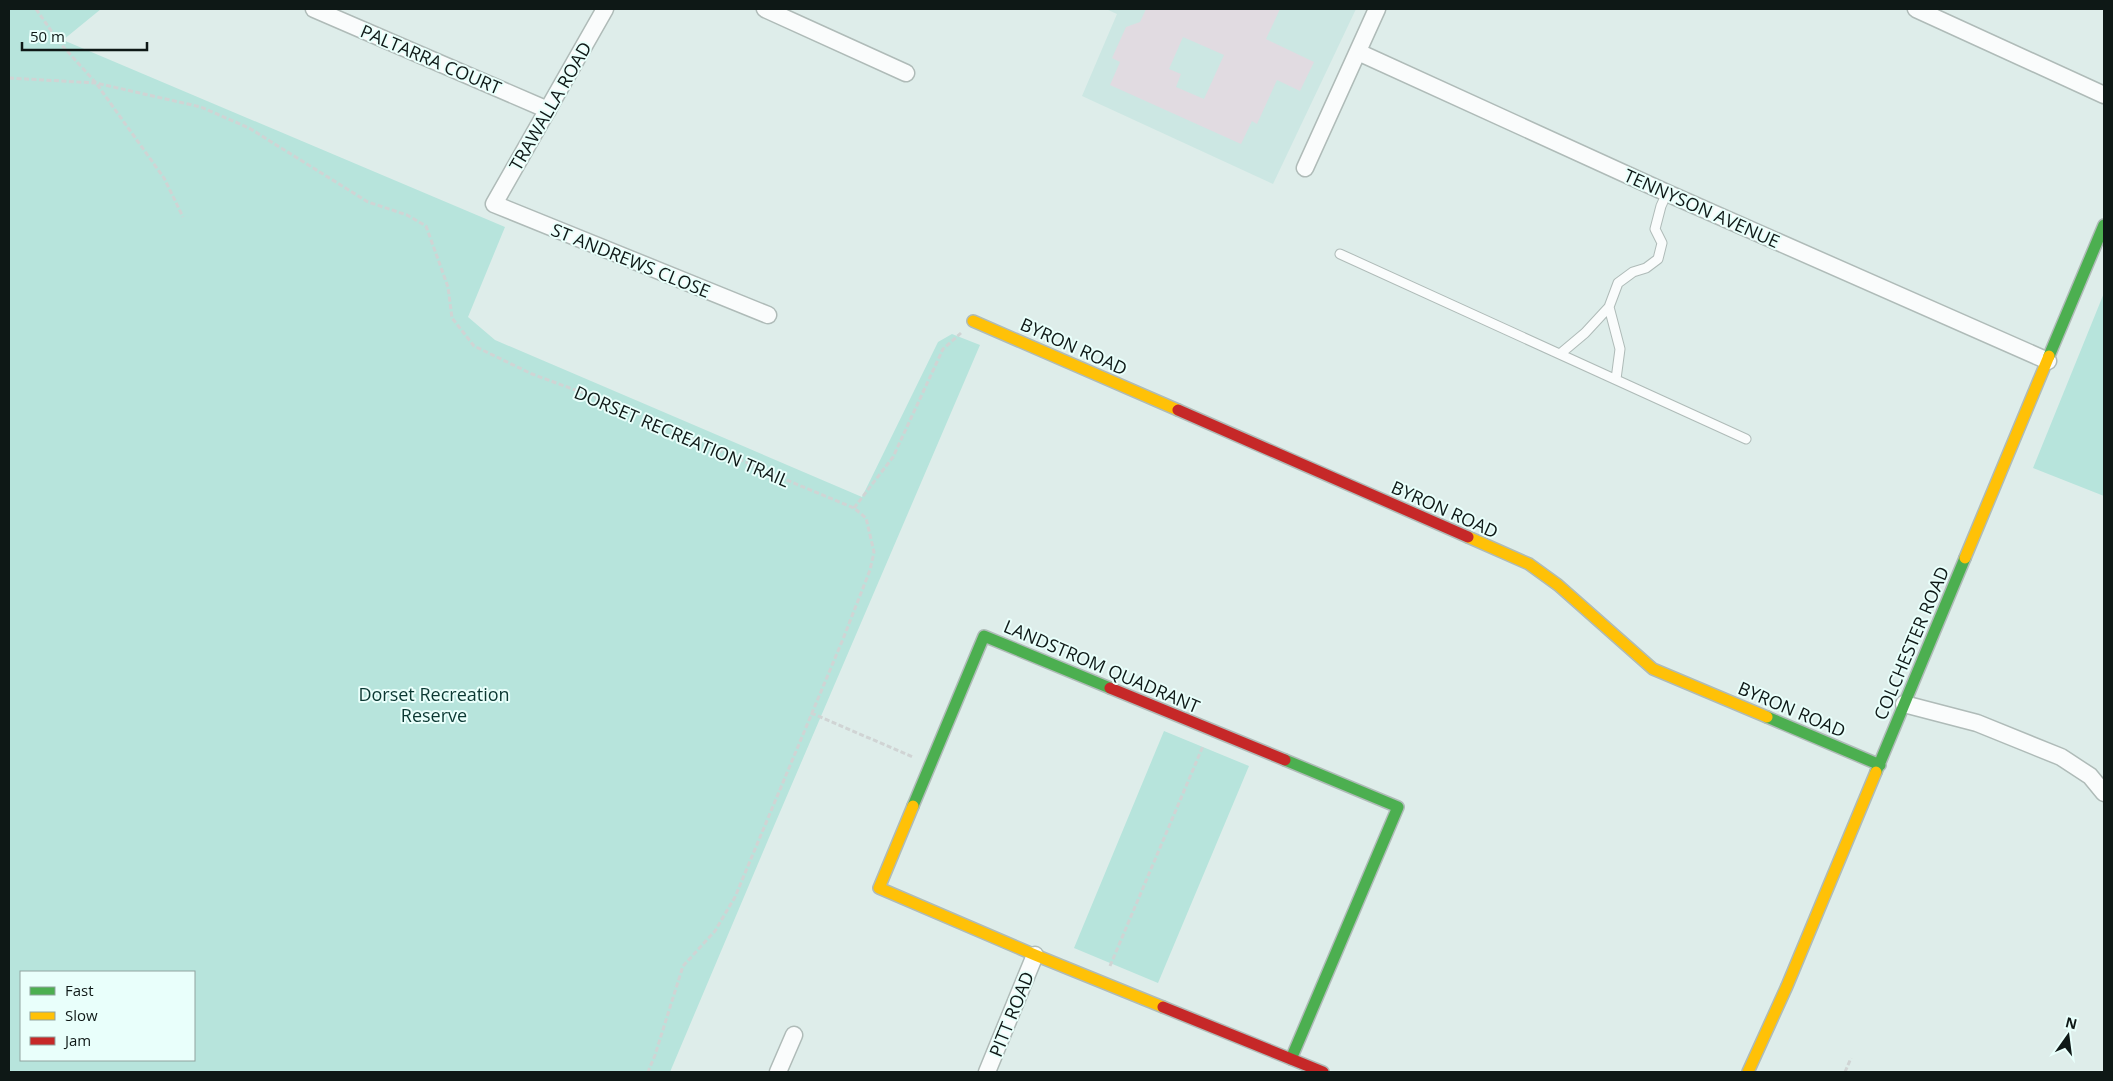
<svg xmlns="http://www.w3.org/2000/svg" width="2113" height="1081" viewBox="0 0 2113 1081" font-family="'Open Sans',sans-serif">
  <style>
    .built { fill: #cce7e3 }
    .green { fill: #b7e4dc; fill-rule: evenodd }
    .building { fill: #e1dbe1; fill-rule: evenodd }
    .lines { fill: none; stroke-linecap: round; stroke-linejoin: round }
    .lane-casing { stroke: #afbbb8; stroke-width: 11 }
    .street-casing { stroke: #afbbb8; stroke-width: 19 }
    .fast-casing { stroke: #afbbb8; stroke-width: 14 }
    .slow-casing { stroke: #afbbb8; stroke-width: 14 }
    .jam-casing { stroke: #afbbb8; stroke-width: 14 }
    .path { stroke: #d0d4d4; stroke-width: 3; stroke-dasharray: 5 2.5; stroke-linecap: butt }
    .lane { stroke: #fafcfc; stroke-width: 9 }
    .street { stroke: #fafcfc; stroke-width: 16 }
    .fast { stroke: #4caf50; stroke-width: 11 }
    .slow { stroke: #ffc107; stroke-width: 11 }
    .jam { stroke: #c62828; stroke-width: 11 }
    .labels { text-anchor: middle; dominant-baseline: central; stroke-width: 4; stroke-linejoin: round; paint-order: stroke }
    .street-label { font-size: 18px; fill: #0e1816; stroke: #e9fffb }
    .park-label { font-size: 18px; fill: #0b3832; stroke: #e9fffb }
  </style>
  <rect width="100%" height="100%" fill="#deedea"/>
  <path class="built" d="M1106 9H1356L1273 184 1082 96 1117 14Z"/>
  <path class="green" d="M9 9H101L63 40 505 227 468 317 495 340 862 497 938 342 952 334 980 345 768 840 670 1072H9ZM21 972H194V1060H21Z
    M2104 293V496L2033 468Z
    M1164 731 1249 766 1158 983 1074 948Z"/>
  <path class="building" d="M1146 9H1280L1266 39 1314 62 1300 91 1277 80 1257 124 1252 121 1241 144 1110 85 1120 62 1112 58 1126 27 1140 22ZM1183 37 1224 55 1204 99 1176 87 1181 74 1169 69Z"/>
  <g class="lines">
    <defs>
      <path id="lane" d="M1340 254 1746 439
        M1609 307 1620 349 1616 379
        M1560 354 1585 333 1609 307 1618 283 1633 272 1646 268 1658 259 1662 243 1655 229 1661 206 1667 193"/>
      <path id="street" d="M314 9 548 110
        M605 9 494 204 768 315
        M765 9 906 73
        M1916 9 2104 95
        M1358 52 1667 193 2048 361
        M1305 168 1377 9
        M1904 704 1977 723 2061 757 2090 776 2104 793
        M778 1072 794 1035
        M987 1072 1035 955"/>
      <path id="fast" d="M2049 356 2104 225
        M1767 717 1880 765
        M1285 760 1398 807 1291 1059
        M1876 772 1965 558
        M913 806 984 636 1110 688"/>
      <path id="slow" d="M973 321 1178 410
        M1468 537 1529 564 1558 585 1653 669 1767 717
        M1965 558 2049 356
        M913 806 879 888 1035 955 1163 1007
        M1748 1072 1787 986 1876 772"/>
      <path id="jam" d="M1178 410 1468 537
        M1110 688 1285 760
        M1163 1007 1323 1072"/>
    </defs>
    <use href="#lane" class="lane-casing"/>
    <use href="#street" class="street-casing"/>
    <use href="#fast" class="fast-casing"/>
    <use href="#slow" class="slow-casing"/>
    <use href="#jam" class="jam-casing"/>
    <path class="path" d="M36 9 59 42 96 83 164 178 183 217
      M9 78 96 83 201 107 249 128 368 202 407 215 426 226 448 287 452 318 474 346 532 374 635 412 772 474 854 508 866 518 874 552 870 570 843 639 735 897 715 931 683 966 655 1055 648 1072
      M854 508 893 457 943 349 961 333
      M811 713 913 757
      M1110 966 1203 746
      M1845 1072 1851 1058"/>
    <use href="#lane" class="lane"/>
    <use href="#street" class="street"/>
    <use href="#fast" class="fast"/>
    <use href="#slow" class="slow"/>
    <use href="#jam" class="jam"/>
  </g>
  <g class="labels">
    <g class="street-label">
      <text transform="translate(431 59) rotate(23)">PALTARRA COURT</text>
      <text transform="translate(550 106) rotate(-60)">TRAWALLA ROAD</text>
      <text transform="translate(1702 208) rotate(24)">TENNYSON AVENUE</text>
      <text transform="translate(631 260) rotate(22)">ST ANDREWS CLOSE</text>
      <text transform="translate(1074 346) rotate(24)">BYRON ROAD</text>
      <text transform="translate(682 436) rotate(23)">DORSET RECREATION TRAIL</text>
      <text transform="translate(1445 509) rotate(24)">BYRON ROAD</text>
      <text transform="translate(1911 643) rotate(-67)">COLCHESTER ROAD</text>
      <text transform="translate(1102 666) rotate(23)">LANDSTROM QUADRANT</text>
      <text transform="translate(1792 709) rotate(23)">BYRON ROAD</text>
      <text transform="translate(1011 1014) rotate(-68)">PITT ROAD</text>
    </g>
    <g class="park-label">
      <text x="434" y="694">Dorset Recreation<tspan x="434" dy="21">Reserve</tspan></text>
    </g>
  </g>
  <rect width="2113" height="1081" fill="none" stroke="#0e1816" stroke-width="20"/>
  <rect x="20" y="971" width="175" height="90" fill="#e9fffb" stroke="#91a39f"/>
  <rect x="30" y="987" width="25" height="8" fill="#4caf50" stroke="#91a39f"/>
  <text x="65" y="996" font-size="15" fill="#0e1816">Fast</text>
  <rect x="30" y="1012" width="25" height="8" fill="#ffc107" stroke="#91a39f"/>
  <text x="65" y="1021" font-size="15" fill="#0e1816">Slow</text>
  <rect x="30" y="1037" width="25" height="8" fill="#c62828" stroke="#91a39f"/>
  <text x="65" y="1046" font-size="15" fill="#0e1816">Jam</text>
  <g transform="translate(2068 1036) rotate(14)" stroke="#e9fffb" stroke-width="4" paint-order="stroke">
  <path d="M0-4L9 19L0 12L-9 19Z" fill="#0e1816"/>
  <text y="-8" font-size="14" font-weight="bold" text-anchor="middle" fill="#0e1816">N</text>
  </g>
  <path d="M22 42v8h125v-8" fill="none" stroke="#0e1816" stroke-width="2.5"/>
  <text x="30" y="42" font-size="15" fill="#0e1816" stroke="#e9fffb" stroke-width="4" paint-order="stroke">50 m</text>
</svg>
